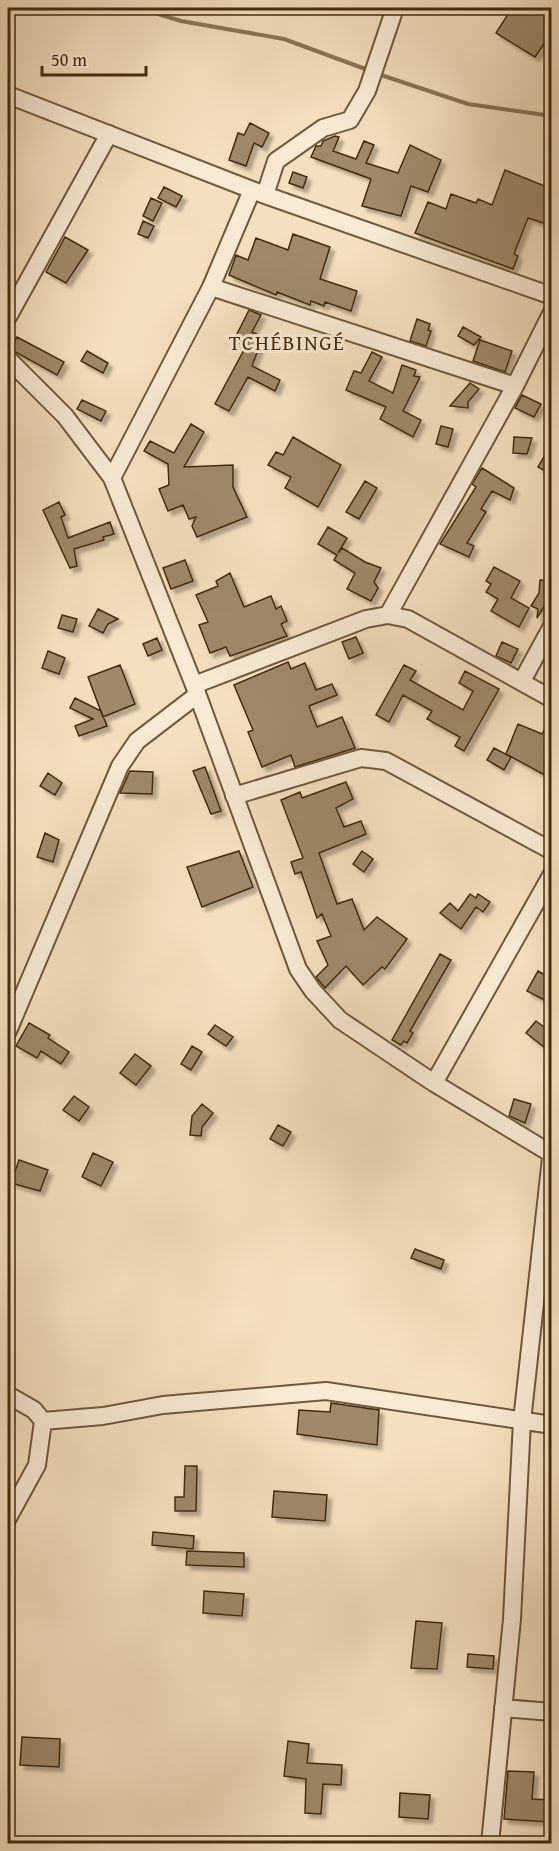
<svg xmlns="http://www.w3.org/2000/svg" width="559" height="1851" viewBox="0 0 559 1851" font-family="'Gentium Book Plus',serif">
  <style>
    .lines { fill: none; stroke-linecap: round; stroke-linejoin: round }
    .stream { stroke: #897354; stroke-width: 4 }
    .building { fill: #9f896a; stroke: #432c0f; stroke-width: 1.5; filter: url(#shadow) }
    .minor-casing { stroke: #6f593b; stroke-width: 20 }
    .minor { stroke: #f8ead5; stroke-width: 16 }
    .labels { text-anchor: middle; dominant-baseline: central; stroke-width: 6; stroke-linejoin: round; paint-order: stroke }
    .neighbourhood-label { font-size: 21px; letter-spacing: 1.5px; fill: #432c0f; stroke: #f8ead5 }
  </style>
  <defs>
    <filter id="shadow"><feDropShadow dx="4.5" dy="4.5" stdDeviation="1.5" flood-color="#0004"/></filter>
  </defs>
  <rect width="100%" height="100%" fill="#f4dfbe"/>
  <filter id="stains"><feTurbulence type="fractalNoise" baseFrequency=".00333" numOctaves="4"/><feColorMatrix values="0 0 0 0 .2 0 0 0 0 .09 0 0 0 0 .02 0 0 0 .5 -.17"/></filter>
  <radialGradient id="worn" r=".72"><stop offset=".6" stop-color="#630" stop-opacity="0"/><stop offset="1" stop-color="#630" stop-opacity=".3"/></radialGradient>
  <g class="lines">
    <path class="stream" d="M138 8 181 21 284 39 368 70
      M378 74 468 104 552 116"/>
  </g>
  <path class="building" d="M512 8H552V32L535 57 496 33Z
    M250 123 269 133 262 147 254 143 246 166 229 160 238 133 244 135Z
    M335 136 339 137 333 151 356 159 364 141 374 145 366 163 398 173 410 145 441 160 428 192 411 186 401 216 362 206 371 179 311 157 316 146H321L323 141Z
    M505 170 552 189 549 225 528 218 514 254 518 256 513 269 415 233 428 202 446 209 451 194 476 203 478 199 492 205Z
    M293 172 307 177 303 188 289 183Z
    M164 187 182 196 176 207 158 198Z
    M151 198 162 203 153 221 143 216Z
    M143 221 154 226 148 238 138 234Z
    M293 234 330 247 320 279 357 291 351 311 325 302 324 306 311 301 310 305 277 292 276 295 229 275 236 255 248 260 256 238 288 250Z
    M65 237 88 250 66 283 46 272Z
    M249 310 261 315 252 332 263 337 252 366 280 380 275 391 248 377 229 411 215 404 246 346 234 340Z
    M417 319 430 324 428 330 431 331 426 346 410 341Z
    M463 327 481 337 474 345 458 336Z
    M17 337 64 362 57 375 10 349Z
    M480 340 512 351 505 372 473 361Z
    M87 351 108 363 103 373 81 361Z
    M372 352 382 357 369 381 393 393 402 365 416 370 414 376 420 377 403 411 421 420 413 437 380 419 386 407 346 390 354 371 361 373Z
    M470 383 479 389 468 402V408L450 406Z
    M522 395 541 404 534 417 515 408Z
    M82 400 106 411 101 421 77 409Z
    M191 424 204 432 184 467 233 465V487L247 517 197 537 192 526 196 517 189 519 183 505 168 511 159 489 169 485 168 464 144 451 150 441 174 453Z
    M441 426 453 429 448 447 436 444Z
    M293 437 341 465 318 507 285 488 291 477 268 465 276 452 283 455Z
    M514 437 532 438 527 454 513 453Z
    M552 443V475L538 467Z
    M482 468 514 488 510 500 492 491 481 509 486 512 467 543 474 546 469 557 440 544 476 487 472 484Z
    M365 481 377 488 359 519 346 512Z
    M59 502 65 515 61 517 68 538 110 522 114 534 103 537 104 540 74 549 77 566 70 568 43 510Z
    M328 527 347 538 338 553 342 548 365 562 381 568 374 582 378 588 371 601 347 589 355 573 334 560 337 555 318 544Z
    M185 560 193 581 171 589 163 568Z
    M494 567 520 581 511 598 529 608 519 627 491 611 498 599 486 592 491 584 486 581Z
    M230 573 244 607 271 596 276 609 281 606 287 621 281 624 287 636 230 656 226 647 210 653 199 625 208 622 196 595 218 586 216 581Z
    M540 580 552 581V594L537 618 538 609 531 606 539 593Z
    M98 609 118 619 108 624 103 633 89 626Z
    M62 615 77 619 73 632 58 628Z
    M356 637 363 653 349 659 342 642Z
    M157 638 162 650 148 656 143 644Z
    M502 642 518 649 511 663 496 656Z
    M48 651 65 658 59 674 42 668Z
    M288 662 291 669 305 663 316 690 332 684 337 695 309 706 317 727 342 717 355 748 295 767 291 755 262 767 248 732 253 730 234 685Z
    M120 665 135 704 103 717 88 677Z
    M404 665 416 671 410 680 463 710 473 691 459 683 465 671 499 689 464 751 455 746 460 737 427 719 432 711 403 695 389 722 376 715Z
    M75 698 101 711 107 726 79 736 75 726 93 719 70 708Z
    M552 717V779L506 754 518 724 542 734Z
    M494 748 511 757 504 770 487 760Z
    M205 767 221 811 211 814 193 771Z
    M130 771 153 772 152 794 120 793Z
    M48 773 62 783 55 795 40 786Z
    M346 782 353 799 336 808 344 827 361 821 366 834 319 853 337 904 352 899 364 930 377 917 407 939 385 969 382 967 363 985 346 966 325 988 316 977 328 965 317 941 331 936 322 914 317 918 301 872 295 874 291 862 303 858 281 800 300 792 302 798Z
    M45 833 59 840 53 862 37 857Z
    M239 851 253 887 202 907 187 867Z
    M362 851 373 859 364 872 353 864Z
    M470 894 476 898 478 894 490 902 483 912 476 907 461 929 440 913 450 903 458 911Z
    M440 954 451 960 410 1031 413 1033 407 1043 404 1041 401 1045 392 1040Z
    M538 971 552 979V1004L527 991Z
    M536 1021 552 1033V1038L544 1047 526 1033Z
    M29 1023 50 1035 48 1038 69 1052 61 1064 41 1051 37 1058 16 1046Z
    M215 1025 233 1037 226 1046 208 1034Z
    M192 1046 202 1052 191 1070 181 1064Z
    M135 1054 151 1066 136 1085 120 1073Z
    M74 1096 89 1107 79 1121 63 1110Z
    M514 1099 531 1104 525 1123 509 1116Z
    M202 1104 213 1113 202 1127 201 1136 190 1135 192 1116Z
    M278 1125 291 1132 283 1146 270 1139Z
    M93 1153 113 1162 101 1186 82 1177Z
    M19 1160 48 1170 40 1191 11 1183Z
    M415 1249 444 1260 441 1269 411 1258Z
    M331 1403 379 1410 377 1445 297 1434 299 1410 330 1412Z
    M185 1466H197L196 1511H175V1497H184Z
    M274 1491 327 1495 325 1521 272 1517Z
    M153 1532 194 1536 193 1549 152 1545Z
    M187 1551 244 1553V1567L186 1565Z
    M204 1591 244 1594 242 1616 203 1613Z
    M416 1621 442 1623 437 1669 411 1668Z
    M468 1654 494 1656 493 1669 467 1667Z
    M22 1737 60 1739 59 1767 20 1765Z
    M288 1741 309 1744 307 1763 342 1765 341 1785 323 1784 321 1814 305 1813 306 1779 284 1776Z
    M508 1771 534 1772 532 1799 551 1800 550 1822 504 1819Z
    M400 1793 430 1795 428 1819 399 1817Z"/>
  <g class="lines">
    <defs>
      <path id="minor" d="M8 95 265 195 552 296
        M265 195 276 161 323 128 350 120 367 91 395 8
        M211 287 515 386
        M8 317 109 134
        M8 359 65 416 112 478 194 685 298 969 313 991 340 1020 434 1083 550 1153
        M112 478 211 287 252 190
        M388 615 515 386 552 312
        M522 681 552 626
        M194 685 366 619 388 615 408 619 552 699
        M234 796 361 758 386 761 552 851
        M8 1031 120 766 137 741 197 695
        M434 1083 552 874
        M8 1395 34 1410 43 1421
        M8 1518 37 1465 43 1421 103 1416 163 1405 326 1391 552 1425
        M503 1708 552 1712
        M490 1844 512 1619 522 1421 552 1149"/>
    </defs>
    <use href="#minor" class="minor-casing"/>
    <use href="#minor" class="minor"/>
  </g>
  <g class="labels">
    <g class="neighbourhood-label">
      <text x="287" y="342">TCHÉBINGÉ</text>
    </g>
  </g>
  <rect width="559" height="1851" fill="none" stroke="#f4dfbe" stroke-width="30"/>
  <rect x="9" y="9" width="541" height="1833" fill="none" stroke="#432c0f" stroke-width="3"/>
  <rect x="15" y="15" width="529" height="1821" fill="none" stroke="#432c0f" stroke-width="1.5"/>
  <path d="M42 66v9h104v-9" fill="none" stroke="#432c0f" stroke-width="3"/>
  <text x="51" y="66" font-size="18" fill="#432c0f" stroke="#f8ead5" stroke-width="4.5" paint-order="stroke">50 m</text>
  <rect width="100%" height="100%" filter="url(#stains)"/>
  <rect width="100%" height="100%" fill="url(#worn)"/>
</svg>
